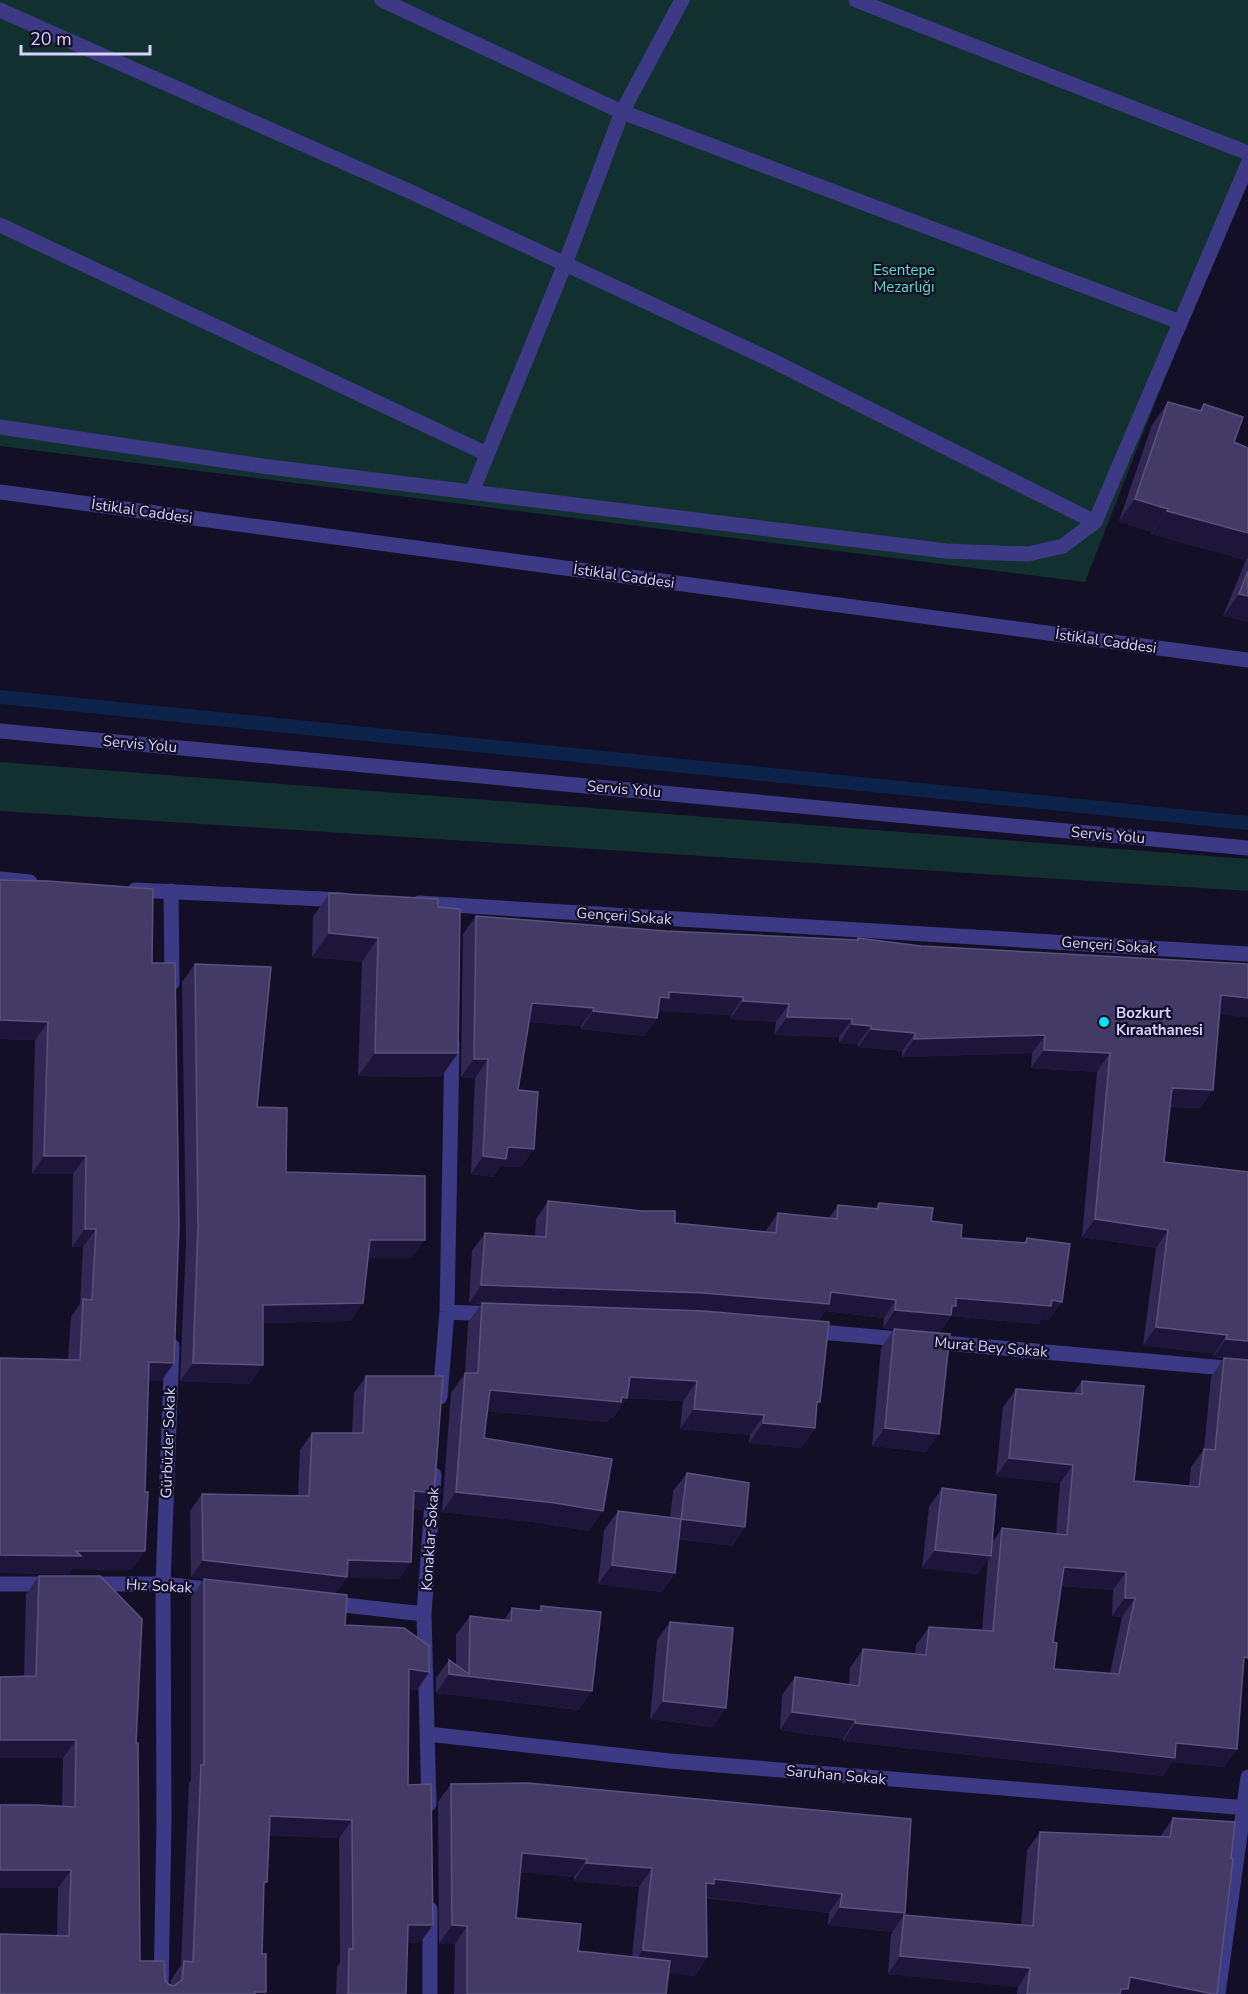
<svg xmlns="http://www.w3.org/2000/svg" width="1248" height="1994" viewBox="0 0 1248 1994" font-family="'Nunito Sans',sans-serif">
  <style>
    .green { fill: #12302f }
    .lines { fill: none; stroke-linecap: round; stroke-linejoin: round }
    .stream { stroke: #0c2248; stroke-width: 14 }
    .minor { stroke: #3d3a85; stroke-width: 15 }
    .wall { fill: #312854; fill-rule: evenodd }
    .shaded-wall { fill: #1d163a }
    .building { fill: #433a66; stroke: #5a527e; stroke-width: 1.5; fill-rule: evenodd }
    .poi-dot { fill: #00e5ff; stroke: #130f26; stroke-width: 2 }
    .labels { text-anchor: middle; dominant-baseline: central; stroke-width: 4.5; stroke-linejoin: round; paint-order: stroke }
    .park-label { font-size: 15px; fill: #5fe0c0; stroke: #130f26 }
    .street-label { font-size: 15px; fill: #d9d4ff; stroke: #130f26 }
    .poi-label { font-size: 15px; font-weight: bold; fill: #d9d4ff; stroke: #130f26; text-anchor: start }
  </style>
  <rect width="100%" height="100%" fill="#130f26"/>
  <path class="green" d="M0 0H1248V165L1085 582 0 446Z
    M0 762 1248 859V891L0 811Z"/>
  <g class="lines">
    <path class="stream" d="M0 697 1248 823"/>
    <path class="minor" d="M382 0 622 112 1180 322
      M856 0 1248 153
      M0 10 411 192 771 360 1095 522
      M0 225 487 454
      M0 427 262 466 946 551 1028 554 1063 546 1095 522 1248 164
      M0 492 1248 660
      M472 492 565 264 622 112 682 0
      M0 731 1248 848
      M0 879 30 882
      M135 890 344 900
      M171 891 172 983
      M419 903 1248 954
      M447 1312 495 1314
      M809 1331 1248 1370
      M440 1397 447 1312 452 1043
      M0 1584H54
      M87 1584H163L216 1590
      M326 1603 424 1614
      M428 1734 670 1761 1248 1808
      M429 1804 424 1614 434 1475
      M430 1909V1994
      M161 1994 164 1820 163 1584 172 1346
      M1218 1994 1248 1777"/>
  </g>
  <path class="wall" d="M1168 402 1199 411 1204 404 1234 442 1248 448V622L1223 616 1246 560 1151 534 1152 532 1119 521 1152 425Z
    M0 880 152 963 174 1363 161 1381 148 1380 132 1570 72 1569 69 1574 0 1573V1358L68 1359 71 1317 80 1304 83 1247H72L73 1174H32L35 1040 0 1039Z
    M329 893 438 907 458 1053 441 1077 358 1076 362 962 312 957 313 917Z
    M476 916 666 931 857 940 858 938 1220 1014 1201 1108 1170 1107 1164 1162 1248 1360 1213 1357 1214 1354 1143 1345 1156 1248 1082 1237 1097 1072 1031 1068 1032 1053 902 1057V1051L858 1047V1044L839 1043V1037L774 1035 776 1022 730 1019 731 1015 660 1011 658 1014 657 1018 644 1036 581 1029V1026L529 1022 518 1090 534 1149 521 1167 501 1166 493 1177 471 1174 475 1078 461 1077 463 934Z
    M195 964 286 1172 412 1258H368L351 1321 263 1323 250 1384 180 1381 186 1243 182 982Z
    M548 1201 675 1223 765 1232 778 1213 829 1218 838 1205 875 1208 879 1203 931 1221 961 1238 1024 1242 1027 1238 1049 1320 1042 1319 1038 1324 951 1316 939 1333 926 1452 872 1446 881 1348 894 1329 883 1328 884 1318 825 1311 818 1321 817 1407 815 1428 801 1448 749 1443 750 1435 680 1429 683 1401 627 1398 613 1418H610L607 1422 487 1411 484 1438 589 1531 541 1523 442 1512 451 1393 465 1373 468 1323 481 1304 469 1303 472 1251 485 1233 535 1237 536 1219Z
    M1224 1358 1244 1663 1237 1749 1224 1767 1172 1762 1163 1776 843 1741V1739L780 1730 782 1695 795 1677 849 1684 850 1668 863 1649 915 1654 916 1645 929 1627 982 1630 988 1559 978 1574 922 1568 929 1507 942 1488 992 1543 1002 1528 1056 1534 1060 1483 996 1476 1003 1407 1016 1389 1073 1393 1082 1381 1134 1481 1189 1486 1191 1467 1204 1449 1211 1377ZM1061 1586 1113 1590 1112 1616 1122 1617 1110 1673 1054 1669 1053 1642Z
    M366 1376 434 1493 422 1510 414 1509 411 1562 399 1579 347 1577 335 1594 191 1577 190 1511 202 1494 298 1496 300 1450 312 1433H352L354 1393Z
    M687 1473 745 1527 732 1546 679 1539 675 1573 662 1592 598 1584 604 1530 618 1511 670 1518 673 1491Z
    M39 1576 136 1743 140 1961 165 1980 168 1984 171 1985V1980L181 1965 189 1783 191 1780V1597L204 1579 345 1625 429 1672 417 1690 409 1689 408 1785 420 1943H407L406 1994H336L337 1967 340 1962 339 1838 269 1835 267 1882 264 1886 262 1954 266 1992 264 1994H0L57 1936 58 1888H0V1805L62 1806 63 1758 24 1676 26 1594Z
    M541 1606 579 1710 436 1693V1678L449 1660 456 1665V1635L470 1616 504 1620 512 1608 539 1611Z
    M670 1622 726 1708 713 1727 650 1719 657 1640Z
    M528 1783 905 1913 892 1932 828 1925 829 1913 706 1898 707 1957 695 1976 669 1972 666 1994H454L455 1944H439L438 1802 451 1784ZM520 1872 574 1877V1881L639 1887 632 1957 578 1951 516 1918Z
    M1173 1818 1217 1994H1017L1018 1987 888 1974 891 1934 904 1915 1021 1925 1027 1850 1040 1832 1160 1837Z"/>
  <path class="shaded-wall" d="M1135 499 1168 509 1152 532 1119 521Z
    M1167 511 1248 533V557L1246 560 1151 534Z
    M1239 594 1248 596V622L1223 616Z
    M329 933 378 938 362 962 312 957Z
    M669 992 743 997 731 1015 660 1011 656 1016 660 997Z
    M1221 995 1248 998V1018L1209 1013Z
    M743 1001 789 1004 776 1022 730 1019Z
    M532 1003 594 1008 581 1026 519 1021Z
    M593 1011 657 1018 644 1036 581 1029Z
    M787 1017 852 1019 839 1037 774 1035Z
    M0 1020 48 1022 35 1040 0 1039Z
    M852 1024 871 1026 858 1044 839 1043Z
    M871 1029 915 1033 902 1051 858 1047Z
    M1045 1035 1032 1053 902 1057 914 1039Z
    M1044 1050 1110 1053 1097 1072 1031 1068Z
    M375 1053H458L441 1077 358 1076Z
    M474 1059H488L475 1078 461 1077Z
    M1172 1088 1213 1090 1201 1108 1159 1106Z
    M508 1147 534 1149 521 1167 501 1166 493 1177 471 1174 483 1156Z
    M44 1156H86L73 1174H32Z
    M1095 1219 1168 1230 1156 1248 1082 1237Z
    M85 1229H96L83 1247H72Z
    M370 1240H425L412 1258H358Z
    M481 1285 831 1292 896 1300 884 1318 825 1311 817 1322 691 1311 469 1303Z
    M956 1298 1052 1300 1062 1302 1049 1320 1042 1319 1038 1324 951 1316 939 1333 883 1328 895 1310Z
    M363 1303 351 1321 251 1323 263 1305Z
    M1156 1327 1227 1335 1214 1354 1143 1345Z
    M1226 1339 1248 1341V1360L1213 1357Z
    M149 1362 174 1363 161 1381 136 1380Z
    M193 1363 263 1365 250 1384 180 1381Z
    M630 1377 697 1381 683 1401 616 1397Z
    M490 1390 627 1398 613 1418H610L607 1422 476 1410Z
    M694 1409 764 1415 750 1435 680 1429Z
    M763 1423 815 1428 801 1448 749 1443Z
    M885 1428 939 1434 926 1452 872 1446Z
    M1009 1458 1073 1465 1060 1483 996 1476Z
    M414 1491 434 1493 422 1510 403 1508Z
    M456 1492 555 1503 603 1511 589 1531 541 1523 442 1512Z
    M681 1519 745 1527 732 1546 668 1537Z
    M935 1550 991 1556 978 1574 922 1568Z
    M76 1551H145L132 1570 72 1569 69 1574 0 1573V1555Z
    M203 1560H348L411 1562 399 1579 347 1577 335 1594 191 1577Z
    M612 1565 675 1573 662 1592 598 1584Z
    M1064 1567 1126 1572 1113 1590 1051 1585Z
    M1125 1598H1135L1122 1617 1112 1616Z
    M409 1669 429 1672 417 1690 396 1687Z
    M449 1674 592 1691 579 1710 436 1693Z
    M663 1701 726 1708 713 1727 650 1719Z
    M792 1712 855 1720 843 1739 780 1730Z
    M855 1723 1176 1743 1237 1749 1224 1767 1172 1762 1163 1776 843 1741Z
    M0 1740H76L63 1758H0Z
    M270 1816 352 1820 339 1838 257 1834Z
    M522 1853 587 1859 574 1877 509 1871Z
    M586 1863 652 1868 639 1887 574 1881Z
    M0 1870H71L58 1888H0Z
    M714 1879 842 1894 829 1913 704 1897 706 1883Z
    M840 1907 905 1913 892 1932 828 1925Z
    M408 1925H433L420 1943H395Z
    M452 1925 467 1926 455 1944H439Z
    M643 1950 707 1957 695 1976 630 1968Z
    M900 1956 1030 1968 1018 1987 888 1974Z
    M1130 1977 1213 1994H1118Z
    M255 1992H266L264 1994H254Z"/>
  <path class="building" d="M1168 402 1201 411 1204 404 1243 417 1234 442 1248 448V533L1167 511 1168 509 1135 499Z
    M1248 571V596L1239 594Z
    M0 880 48 881 153 889 152 963H175L179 1225 174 1363 149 1362 145 1492H148L145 1551H76L81 1556 0 1555V1358L80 1360 83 1299 92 1300 96 1229H85L86 1156H44L48 1022 0 1020Z
    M329 893 438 899V907L460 909 458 1053H375L378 938 329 933Z
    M476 916 666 931 858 940V938L921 946 1248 964V998L1221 995 1213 1090 1172 1088 1164 1162 1248 1172V1341L1226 1339 1227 1335 1156 1327 1168 1230 1095 1219 1110 1053 1044 1050 1045 1035 914 1039 915 1033 871 1029V1026L852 1024V1019L787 1017 789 1004 743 1001V997L669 992V998L660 997 657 1018 593 1011 594 1008 532 1003 518 1090 538 1092 534 1149 508 1147 506 1159 483 1156 488 1059H474Z
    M195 964 271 967 257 1107 287 1108 286 1172 425 1176V1240H370L363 1303 263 1305V1365L193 1363 198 1225Z
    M548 1201 642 1211H675V1223L776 1233 778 1213 837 1219 838 1205 878 1209 879 1203 933 1208 931 1221 962 1225 961 1238 1026 1243 1027 1238 1070 1244 1062 1302 1052 1300 1051 1306 956 1298V1306H952L951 1315 895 1310 896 1300 831 1292 829 1304 704 1293 481 1285 485 1233 546 1237Z
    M482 1303 704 1311 829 1322 820 1402H817L815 1428 763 1423 764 1415 694 1409 697 1381 630 1377 627 1398 622 1397 621 1402 490 1390 484 1438 612 1459 603 1511 555 1503 456 1492 465 1373H478Z
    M894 1329 950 1334 939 1434 885 1428Z
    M1224 1358 1248 1360V1658L1244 1657 1237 1749 1176 1743 1175 1758 855 1723V1720L792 1712 795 1677 859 1686 863 1649 926 1655 929 1627 993 1631 1002 1528 1067 1535 1073 1465 1009 1458 1016 1389 1082 1394V1381L1144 1386 1134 1481 1199 1487 1204 1449 1215 1450ZM1064 1567 1126 1572 1125 1598H1135L1119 1674 1054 1669 1057 1643 1053 1642Z
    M366 1376H443L434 1493 414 1491 411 1562 348 1560 347 1577 203 1560 202 1494 309 1496 312 1433H363Z
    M687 1473 749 1483 745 1527 681 1519Z
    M942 1488 996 1495 991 1556 935 1550Z
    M618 1511 681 1519 675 1573 612 1565Z
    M39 1576H100L142 1619 136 1743H138L140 1961H164L165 1980 168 1984 174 1986 182 1980 184 1961 193 1962 201 1765H204V1579L347 1595 345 1625 404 1628 429 1646V1672L409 1669 408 1785 431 1784 433 1925H408L406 1994H348L349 1949H353L352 1820 270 1816 267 1882H264L262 1954H266V1992H255V1994H0V1934L69 1936 71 1870H0V1805H38L75 1807 76 1740H0V1677L36 1676Z
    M541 1606 601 1612 592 1691 449 1674V1660L469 1674 470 1616 511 1621 512 1608 541 1611Z
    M670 1622 733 1628 726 1708 663 1701Z
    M528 1783 911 1819 905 1913 840 1907 842 1894 714 1879V1884L706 1883 707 1957 643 1950 652 1868 586 1863 587 1859 522 1853 516 1918 581 1924 578 1951 670 1961 666 1994H467V1926L452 1925 451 1784Z
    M1173 1818 1235 1822 1231 1858 1233 1859 1217 1994H1213L1130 1977 1128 1989H1121L1120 1994H1027L1030 1968 900 1956 904 1915 1033 1926 1040 1832 1170 1837Z"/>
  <circle class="poi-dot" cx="1104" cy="1022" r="6"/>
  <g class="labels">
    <g class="park-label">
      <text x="904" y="270">Esentepe<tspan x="904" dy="17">Mezarlığı</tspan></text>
    </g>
    <g class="street-label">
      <text transform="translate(142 511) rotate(8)">İstiklal Caddesi</text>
      <text transform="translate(624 576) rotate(8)">İstiklal Caddesi</text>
      <text transform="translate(1106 641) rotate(8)">İstiklal Caddesi</text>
      <text transform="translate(140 744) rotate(5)">Servis Yolu</text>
      <text transform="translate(624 789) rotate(5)">Servis Yolu</text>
      <text transform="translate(1108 835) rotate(5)">Servis Yolu</text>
      <text transform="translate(624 916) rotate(4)">Gençeri Sokak</text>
      <text transform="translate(1109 945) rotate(4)">Gençeri Sokak</text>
      <text transform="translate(991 1347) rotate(5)">Murat Bey Sokak</text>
      <text transform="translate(168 1443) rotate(-88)">Gürbüzler Sokak</text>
      <text transform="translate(430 1539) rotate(-86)">Konaklar Sokak</text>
      <text transform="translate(159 1586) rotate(3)">Hız Sokak</text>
      <text transform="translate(836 1775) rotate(5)">Saruhan Sokak</text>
    </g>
    <g class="poi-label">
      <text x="1116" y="1013">Bozkurt<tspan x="1116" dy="17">Kıraathanesi</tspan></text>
    </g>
  </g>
  <path d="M21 45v9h129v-9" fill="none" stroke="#d9d4ff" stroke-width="3"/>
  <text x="30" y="45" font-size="18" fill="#d9d4ff" stroke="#130f26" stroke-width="4.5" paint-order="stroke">20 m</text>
</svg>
